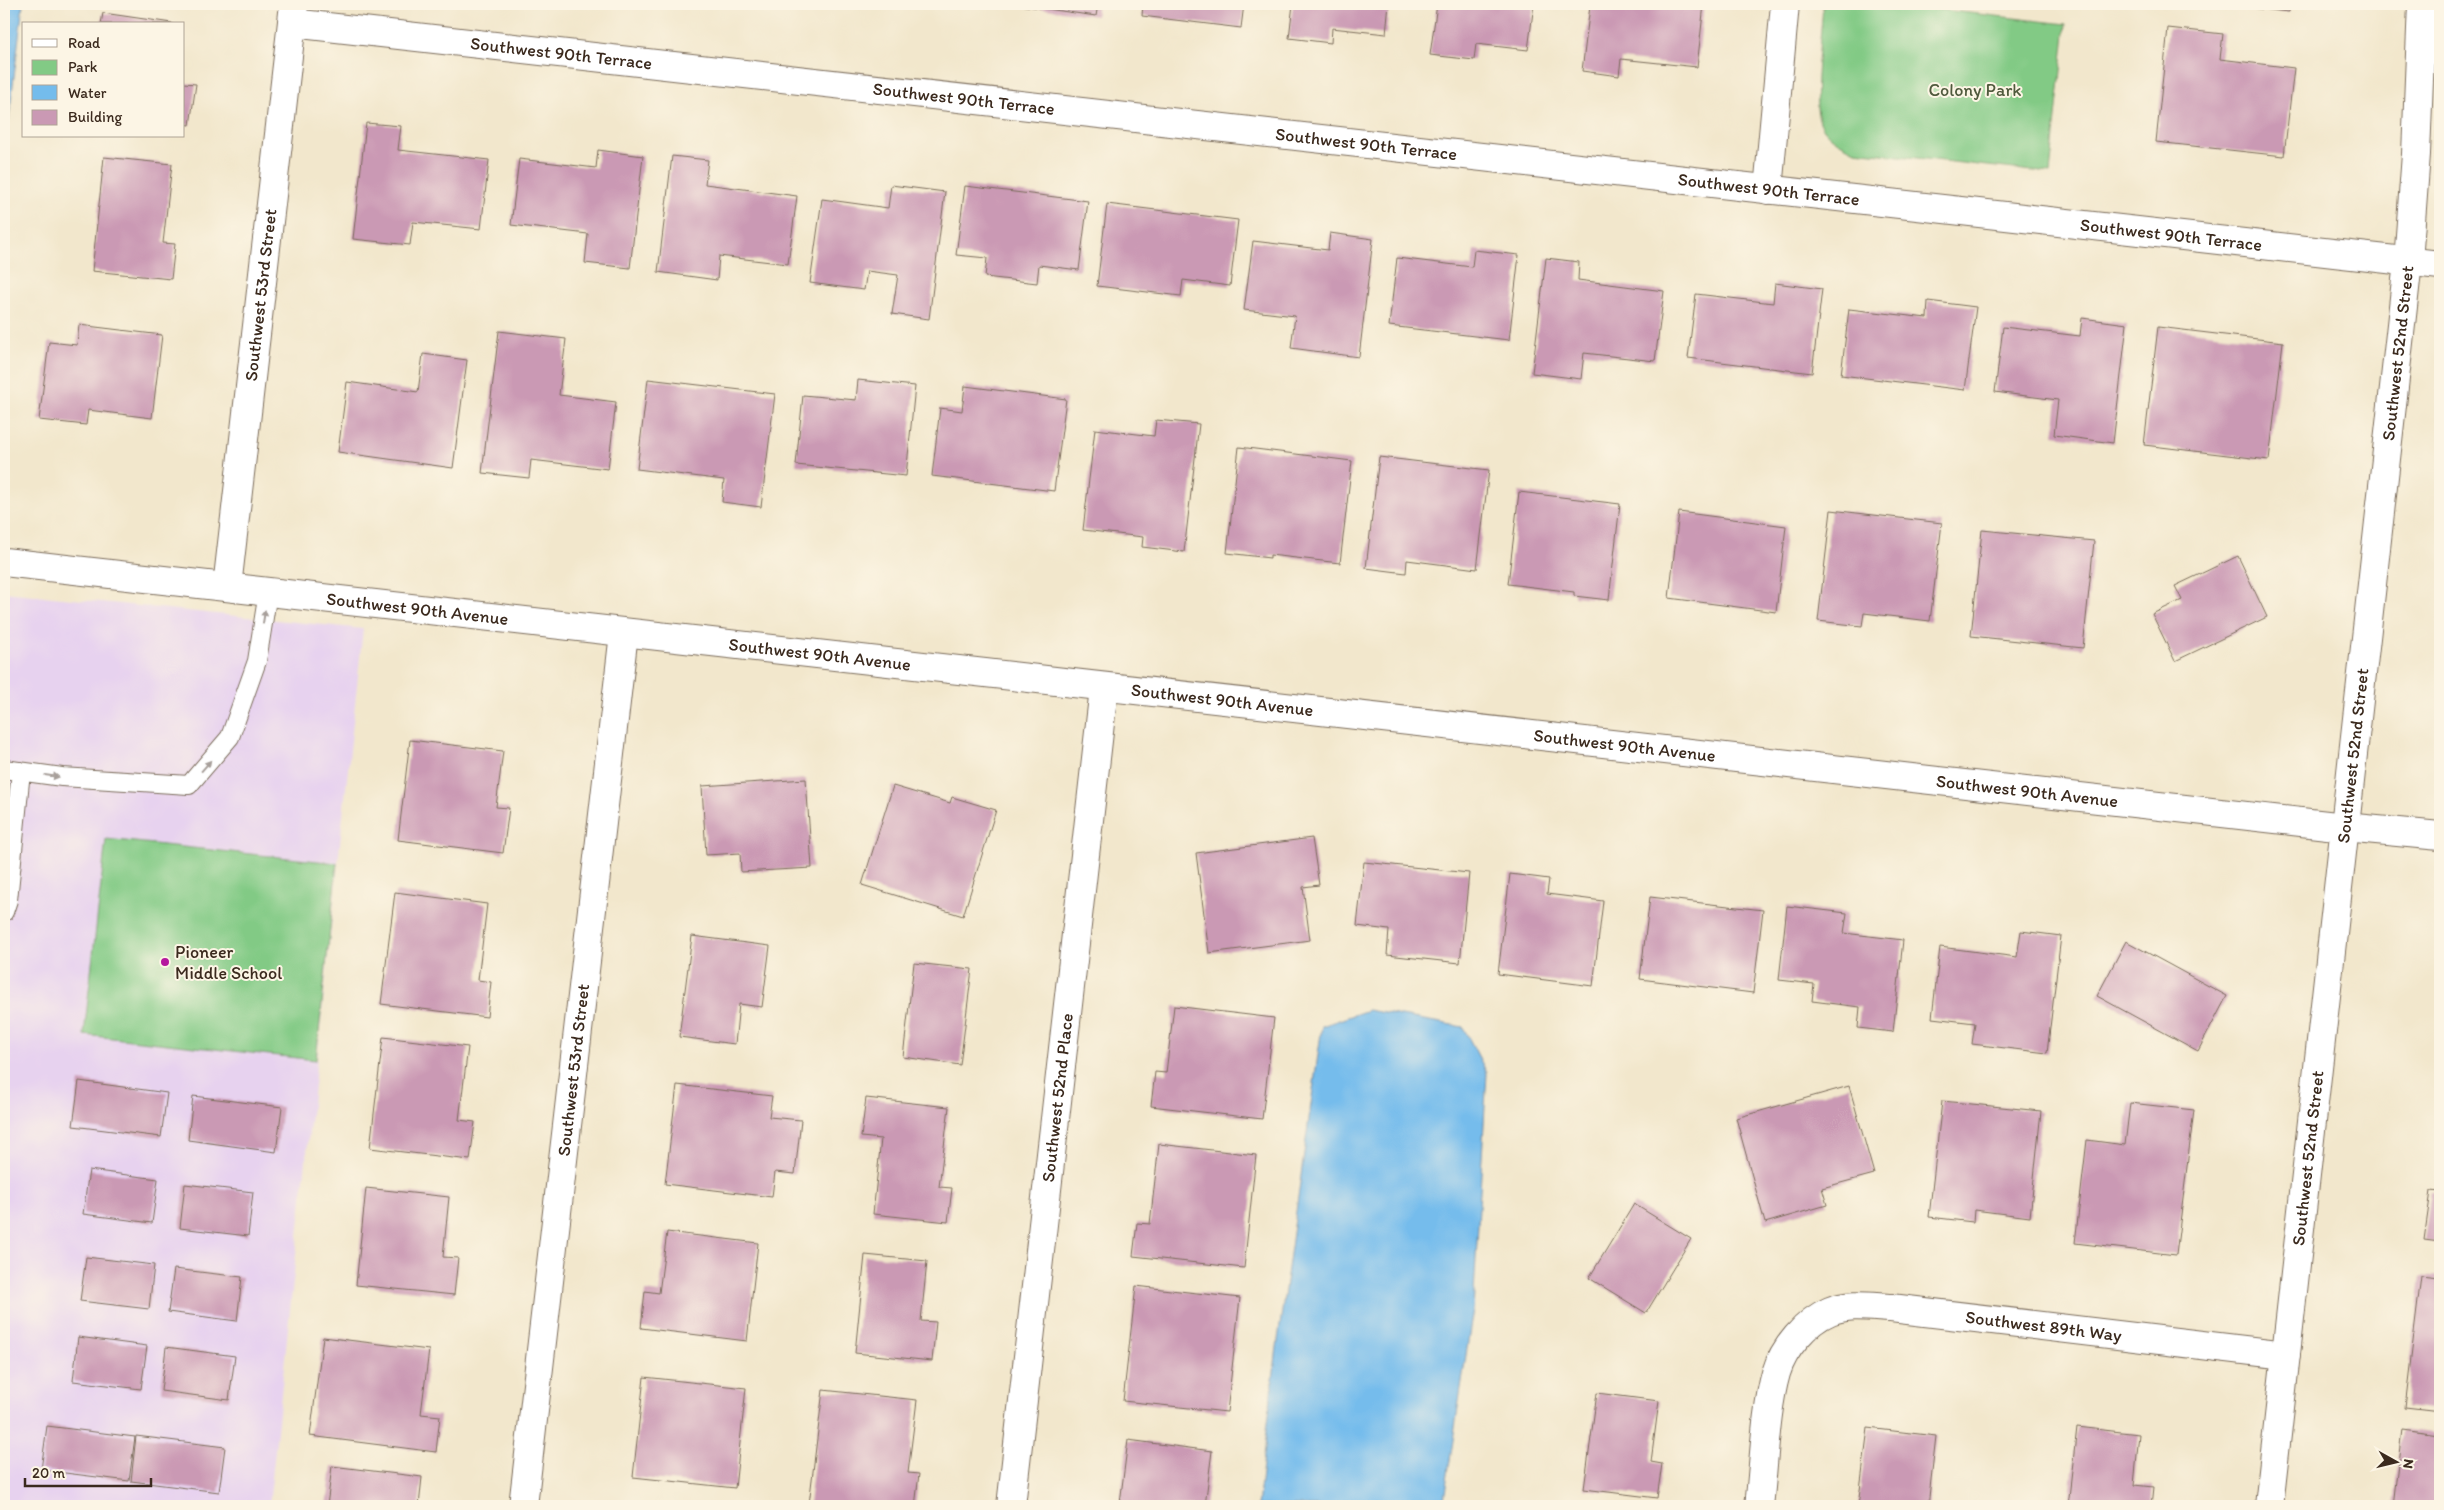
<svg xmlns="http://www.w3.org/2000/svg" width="2444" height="1510" viewBox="0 0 2444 1510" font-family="Itim,sans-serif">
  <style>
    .built { fill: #e7d2ef }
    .green { fill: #82ca85; stroke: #5e7a52 }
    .water { fill: #74bcec; stroke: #587385 }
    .building { fill: #ca99b4 }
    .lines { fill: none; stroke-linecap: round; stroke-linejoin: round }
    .service-casing { stroke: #7b6c5b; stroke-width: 20 }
    .minor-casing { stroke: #7b6c5b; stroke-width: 30 }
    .tertiary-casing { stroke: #7b6c5b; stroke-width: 30 }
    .service { stroke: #fff; stroke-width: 18 }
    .minor { stroke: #fff; stroke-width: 28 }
    .tertiary { stroke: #fff; stroke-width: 28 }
    .oneway { fill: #a79f9a }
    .poi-dot { fill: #b5179e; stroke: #fcf5e5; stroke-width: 2 }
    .labels { text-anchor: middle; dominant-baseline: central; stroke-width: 4; stroke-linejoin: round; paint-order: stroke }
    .street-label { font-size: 18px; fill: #3b2a1e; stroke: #fcf5e5 }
    .park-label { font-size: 18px; fill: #505a3d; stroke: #fcf5e5 }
    .poi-label { font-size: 18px; fill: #3b2a1e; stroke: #fcf5e5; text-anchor: start }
  </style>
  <rect width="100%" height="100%" fill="#fcf5e5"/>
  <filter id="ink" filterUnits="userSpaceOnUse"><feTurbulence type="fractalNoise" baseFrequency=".02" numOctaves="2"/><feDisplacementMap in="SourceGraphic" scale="10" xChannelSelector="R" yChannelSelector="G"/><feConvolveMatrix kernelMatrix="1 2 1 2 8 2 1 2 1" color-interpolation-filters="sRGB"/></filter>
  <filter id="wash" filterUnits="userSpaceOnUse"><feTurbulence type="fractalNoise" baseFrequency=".0096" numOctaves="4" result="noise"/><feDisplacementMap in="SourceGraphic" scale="20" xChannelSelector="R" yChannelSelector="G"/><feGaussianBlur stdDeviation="1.12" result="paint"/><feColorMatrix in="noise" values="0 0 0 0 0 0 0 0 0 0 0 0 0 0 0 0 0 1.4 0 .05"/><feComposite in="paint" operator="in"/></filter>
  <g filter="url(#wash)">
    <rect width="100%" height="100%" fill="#f2e7cc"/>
    <path class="built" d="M4 592 363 629 269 1506H4Z"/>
    <path class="green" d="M1823 4H1891L2066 24 2050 173 1855 151C1842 144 1825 137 1820 122 1811 102 1822 29 1823 4Z
      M106 839 337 863 316 1060 84 1035Z"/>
    <path class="water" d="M4 4H23L4 158Z
      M1368 1010 1463 1027 1487 1073 1473 1309 1443 1506H1258L1277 1347 1322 1026Z"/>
    <g id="blocks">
      <path class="building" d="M1012 4H1098L1096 16Z
        M1143 4H1244L1241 28 1142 16Z
        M1293 4H1389L1386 34 1332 28 1331 43 1289 38Z
        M1437 4H1534L1528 50 1476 44 1474 60 1430 55Z
        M1576 4H1704L1697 67 1621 59 1619 76 1582 71 1590 6Z
        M2213 4H2290L2289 12Z
        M103 13 172 23V24H101Z
        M2168 28 2223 34 2220 59 2294 68 2284 156 2156 142Z
        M184 83 196 84 190 125 184 124Z
        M366 123 401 126 398 150 489 160 481 229 413 222 410 245 353 239Z
        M598 150 643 156 630 268 585 263 588 234 511 225 519 159 596 168Z
        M672 156 708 160 705 184 797 196 788 264 719 256 717 280 658 272Z
        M104 157 172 164 163 243 175 244 171 279 92 271Z
        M891 185 945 192 929 319 892 314 898 275 867 271 864 290 810 283 822 199 888 208Z
        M965 186 1088 201 1079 270 1039 265 1037 283 985 277 987 258 956 255Z
        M1107 204 1238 220 1230 286 1183 280 1181 296 1097 286Z
        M1330 233 1373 239 1359 357 1291 348 1295 316 1244 310 1253 241 1328 250Z
        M1474 250 1519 255 1509 340 1389 326 1397 258 1472 267Z
        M1546 258 1579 262 1578 280 1664 291 1655 361 1584 353 1581 379 1532 373Z
        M1775 283 1822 289 1812 373 1688 358 1696 294 1773 303Z
        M1928 301 1976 307 1965 390 1841 375 1849 309 1927 318Z
        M2082 318 2127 324 2113 443 2054 435 2058 400 1995 392 2003 327 2080 336Z
        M79 325 162 335 152 418 88 410 86 425 39 420 49 342 77 345Z
        M2158 327 2283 342 2269 460 2144 445Z
        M499 331 566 339 559 395 616 402 608 469 531 460 529 478 482 473Z
        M423 354 467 360 453 468 338 452 347 382 418 392Z
        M648 379 775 394 761 507 722 502 724 480 637 469Z
        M858 380 915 386 906 476 796 465 803 395 856 400Z
        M965 386 1066 399 1054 491 932 476 940 408 962 411Z
        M1156 420 1199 424 1184 552 1142 547 1143 537 1083 530 1095 429 1154 436Z
        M1239 447 1352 461 1340 563 1270 555V558L1227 553Z
        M1379 457 1489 470 1477 569 1407 560 1406 573 1366 568Z
        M1519 492 1620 504 1609 600 1574 596V592L1508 584Z
        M1831 510 1942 523 1930 621 1864 613 1862 626 1818 621Z
        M1679 512 1786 526 1776 612 1669 598Z
        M1982 530 2094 541 2083 648 1971 636Z
        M2238 556 2267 617 2175 661 2152 614 2182 600 2175 586Z
        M410 740 503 751 496 807 509 808 503 853 398 840Z
        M806 779 812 868 741 872 740 853 706 855 702 786Z
        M893 786 950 803 952 797 996 810 963 916 862 885Z
        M1312 838 1319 885 1303 887 1310 940 1209 953 1196 853Z
        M1364 862 1469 873 1460 963 1387 955 1389 930 1357 926Z
        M1510 874 1549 879 1547 894 1603 901 1593 986 1498 974Z
        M395 892 487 904 478 980 491 982 487 1017 381 1004Z
        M1650 897 1763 910 1753 993 1640 979Z
        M1787 906 1847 913 1844 933 1903 940 1893 1032 1858 1028 1860 1007 1812 1001 1814 984 1779 980Z
        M2021 931 2061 936 2047 1053 1972 1044 1975 1023 1932 1018 1940 947 2017 957Z
        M692 936 770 946 762 1007 739 1004 735 1044 679 1037Z
        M2126 941 2227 996 2198 1051 2097 996Z
        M914 963 972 969 960 1065 903 1057Z
        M1174 1006 1274 1018 1262 1119 1151 1106 1155 1072 1166 1073Z
        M383 1037 468 1047 459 1120 475 1122 470 1160 370 1148Z
        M79 1081 167 1093 161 1137 73 1126Z
        M677 1085 772 1096 769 1117 801 1120 795 1174 775 1172 772 1197 665 1184Z
        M1849 1086 1874 1174 1822 1188 1827 1205 1765 1223 1736 1118Z
        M193 1096 282 1107 276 1152 188 1140Z
        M866 1098 949 1107 939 1187 952 1188 948 1222 873 1214 881 1139 861 1137Z
        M1942 1101 2041 1111 2030 1217 1974 1210 1973 1222 1929 1217Z
        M2130 1103 2194 1110 2176 1255 2075 1243 2087 1140 2125 1145Z
        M1159 1144 1256 1155 1244 1268 1133 1256 1137 1223 1150 1224Z
        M89 1170 158 1179 152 1223 83 1214Z
        M185 1184 253 1192 248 1236 180 1228Z
        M366 1188 449 1197 443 1257 458 1258 454 1295 356 1285Z
        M2431 1191 2440 1192V1242L2424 1240Z
        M1634 1204 1691 1239 1646 1313 1589 1278Z
        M667 1232 758 1243 747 1341 641 1328 645 1291 659 1293Z
        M865 1255 927 1261 921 1321 936 1322 932 1361 855 1353Z
        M86 1257 154 1265 149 1309 80 1301Z
        M174 1269 242 1277 237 1321 168 1312Z
        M2421 1276 2440 1278V1411L2405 1407Z
        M1136 1286 1240 1298 1227 1412 1123 1401Z
        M78 1337 147 1346 141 1389 73 1381Z
        M323 1337 429 1350 421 1414 440 1416 436 1452 310 1436Z
        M166 1347 235 1356 229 1400 161 1391Z
        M644 1377 746 1388 735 1488 633 1477Z
        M823 1390 917 1400 908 1473 919 1474 915 1506H832L809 1504Z
        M1597 1393 1659 1401 1651 1462 1662 1464 1657 1498 1584 1489Z
        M47 1426 135 1437 129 1481 41 1470Z
        M2077 1427 2139 1434 2134 1485 2153 1487 2151 1506H2068Z
        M1868 1428 1936 1436 1928 1506H1858Z
        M2402 1429 2440 1434V1506H2393Z
        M136 1436 225 1447 219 1492 131 1481Z
        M1128 1440 1212 1451 1205 1506H1106L1107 1501 1120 1503Z
        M332 1466 422 1477 419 1506H327Z"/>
    </g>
  </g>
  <g filter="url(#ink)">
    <use href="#blocks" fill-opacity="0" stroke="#7b6c5b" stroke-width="1"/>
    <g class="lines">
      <defs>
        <path id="service" d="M4 769 62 777 189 785 230 737 257 661 268 592
          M4 912 8 900 21 771"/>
        <g id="minor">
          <path id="s1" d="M292 23 2440 265"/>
          <path d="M1768 190 1785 4"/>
          <path id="s2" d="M227 587 294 4"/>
          <path id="s3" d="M523 1506 624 633"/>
          <path id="s4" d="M1011 1506 1104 688"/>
          <path id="s5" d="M1759 1506C1764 1466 1765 1412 1776 1373 1783 1349 1806 1321 1830 1311 1849 1303 1871 1307 1891 1308L2286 1355"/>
          <path id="s6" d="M2269 1506 2408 262 2416 154 2422 4"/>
        </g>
        <g id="tertiary">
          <path id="s7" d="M4 562 2345 827 2440 836"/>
        </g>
      </defs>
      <use href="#service" class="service-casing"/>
      <use href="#minor" class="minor-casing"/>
      <use href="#tertiary" class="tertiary-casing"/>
      <use href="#service" class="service"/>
      <use href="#minor" class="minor"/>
      <use href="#tertiary" class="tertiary"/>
    </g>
    <defs><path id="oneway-solid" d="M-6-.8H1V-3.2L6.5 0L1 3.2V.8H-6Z" transform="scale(1.25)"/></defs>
    <g class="oneway">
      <use href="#oneway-solid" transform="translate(264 617) rotate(-81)"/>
      <use href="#oneway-solid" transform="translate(206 766) rotate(-49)"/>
      <use href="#oneway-solid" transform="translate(52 776) rotate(8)"/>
    </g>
  </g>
  <circle class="poi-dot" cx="165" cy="962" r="5"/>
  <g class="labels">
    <g class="street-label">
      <text stroke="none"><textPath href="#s1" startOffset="271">Southwest 90th Terrace</textPath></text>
      <text stroke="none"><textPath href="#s1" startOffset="676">Southwest 90th Terrace</textPath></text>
      <text stroke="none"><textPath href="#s1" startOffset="1081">Southwest 90th Terrace</textPath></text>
      <text stroke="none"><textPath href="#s1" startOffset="1486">Southwest 90th Terrace</textPath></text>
      <text stroke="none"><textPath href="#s1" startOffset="1891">Southwest 90th Terrace</textPath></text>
      <text stroke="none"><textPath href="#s2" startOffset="294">Southwest 53rd Street</textPath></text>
      <text stroke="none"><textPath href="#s6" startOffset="1160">Southwest 52nd Street</textPath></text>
      <text stroke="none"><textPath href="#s7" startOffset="416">Southwest 90th Avenue</textPath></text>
      <text stroke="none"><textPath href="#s7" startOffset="821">Southwest 90th Avenue</textPath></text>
      <text stroke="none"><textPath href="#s7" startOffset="1226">Southwest 90th Avenue</textPath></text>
      <text stroke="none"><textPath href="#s7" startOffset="1631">Southwest 90th Avenue</textPath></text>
      <text stroke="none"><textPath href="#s6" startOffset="755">Southwest 52nd Street</textPath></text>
      <text stroke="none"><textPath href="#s7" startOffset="2036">Southwest 90th Avenue</textPath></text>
      <text stroke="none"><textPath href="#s3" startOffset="439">Southwest 53rd Street</textPath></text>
      <text stroke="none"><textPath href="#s4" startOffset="411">Southwest 52nd Place</textPath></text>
      <text stroke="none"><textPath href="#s6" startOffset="350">Southwest 52nd Street</textPath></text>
      <text stroke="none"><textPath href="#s5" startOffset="434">Southwest 89th Way</textPath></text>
    </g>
    <g class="park-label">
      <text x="1975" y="90">Colony Park</text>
    </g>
    <g class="poi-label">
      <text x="175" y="952">Pioneer<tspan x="175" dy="21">Middle School</tspan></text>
    </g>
  </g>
  <rect width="2444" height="1510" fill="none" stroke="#fcf5e5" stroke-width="20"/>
  <rect x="22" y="22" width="162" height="115" fill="#fcf5e5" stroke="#afa495"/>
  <rect x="32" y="39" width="25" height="8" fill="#ffffff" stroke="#afa495"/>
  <text x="68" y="48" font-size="15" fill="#3b2a1e">Road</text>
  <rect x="32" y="60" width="25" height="15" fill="#82ca85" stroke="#afa495"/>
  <text x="68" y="72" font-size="15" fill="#3b2a1e">Park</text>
  <rect x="32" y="85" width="25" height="15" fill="#74bcec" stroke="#afa495"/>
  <text x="68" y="98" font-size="15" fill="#3b2a1e">Water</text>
  <rect x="32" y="110" width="25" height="15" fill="#ca99b4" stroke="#afa495"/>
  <text x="68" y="122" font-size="15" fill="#3b2a1e">Building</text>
  <g transform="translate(2396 1462) rotate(98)" stroke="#fcf5e5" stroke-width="4" paint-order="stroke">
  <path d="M0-4L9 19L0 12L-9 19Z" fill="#3b2a1e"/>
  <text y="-8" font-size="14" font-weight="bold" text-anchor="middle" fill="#3b2a1e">N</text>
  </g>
  <path d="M25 1478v8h126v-8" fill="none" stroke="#3b2a1e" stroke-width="2.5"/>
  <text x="32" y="1478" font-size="15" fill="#3b2a1e" stroke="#fcf5e5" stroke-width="4" paint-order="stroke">20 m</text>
</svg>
